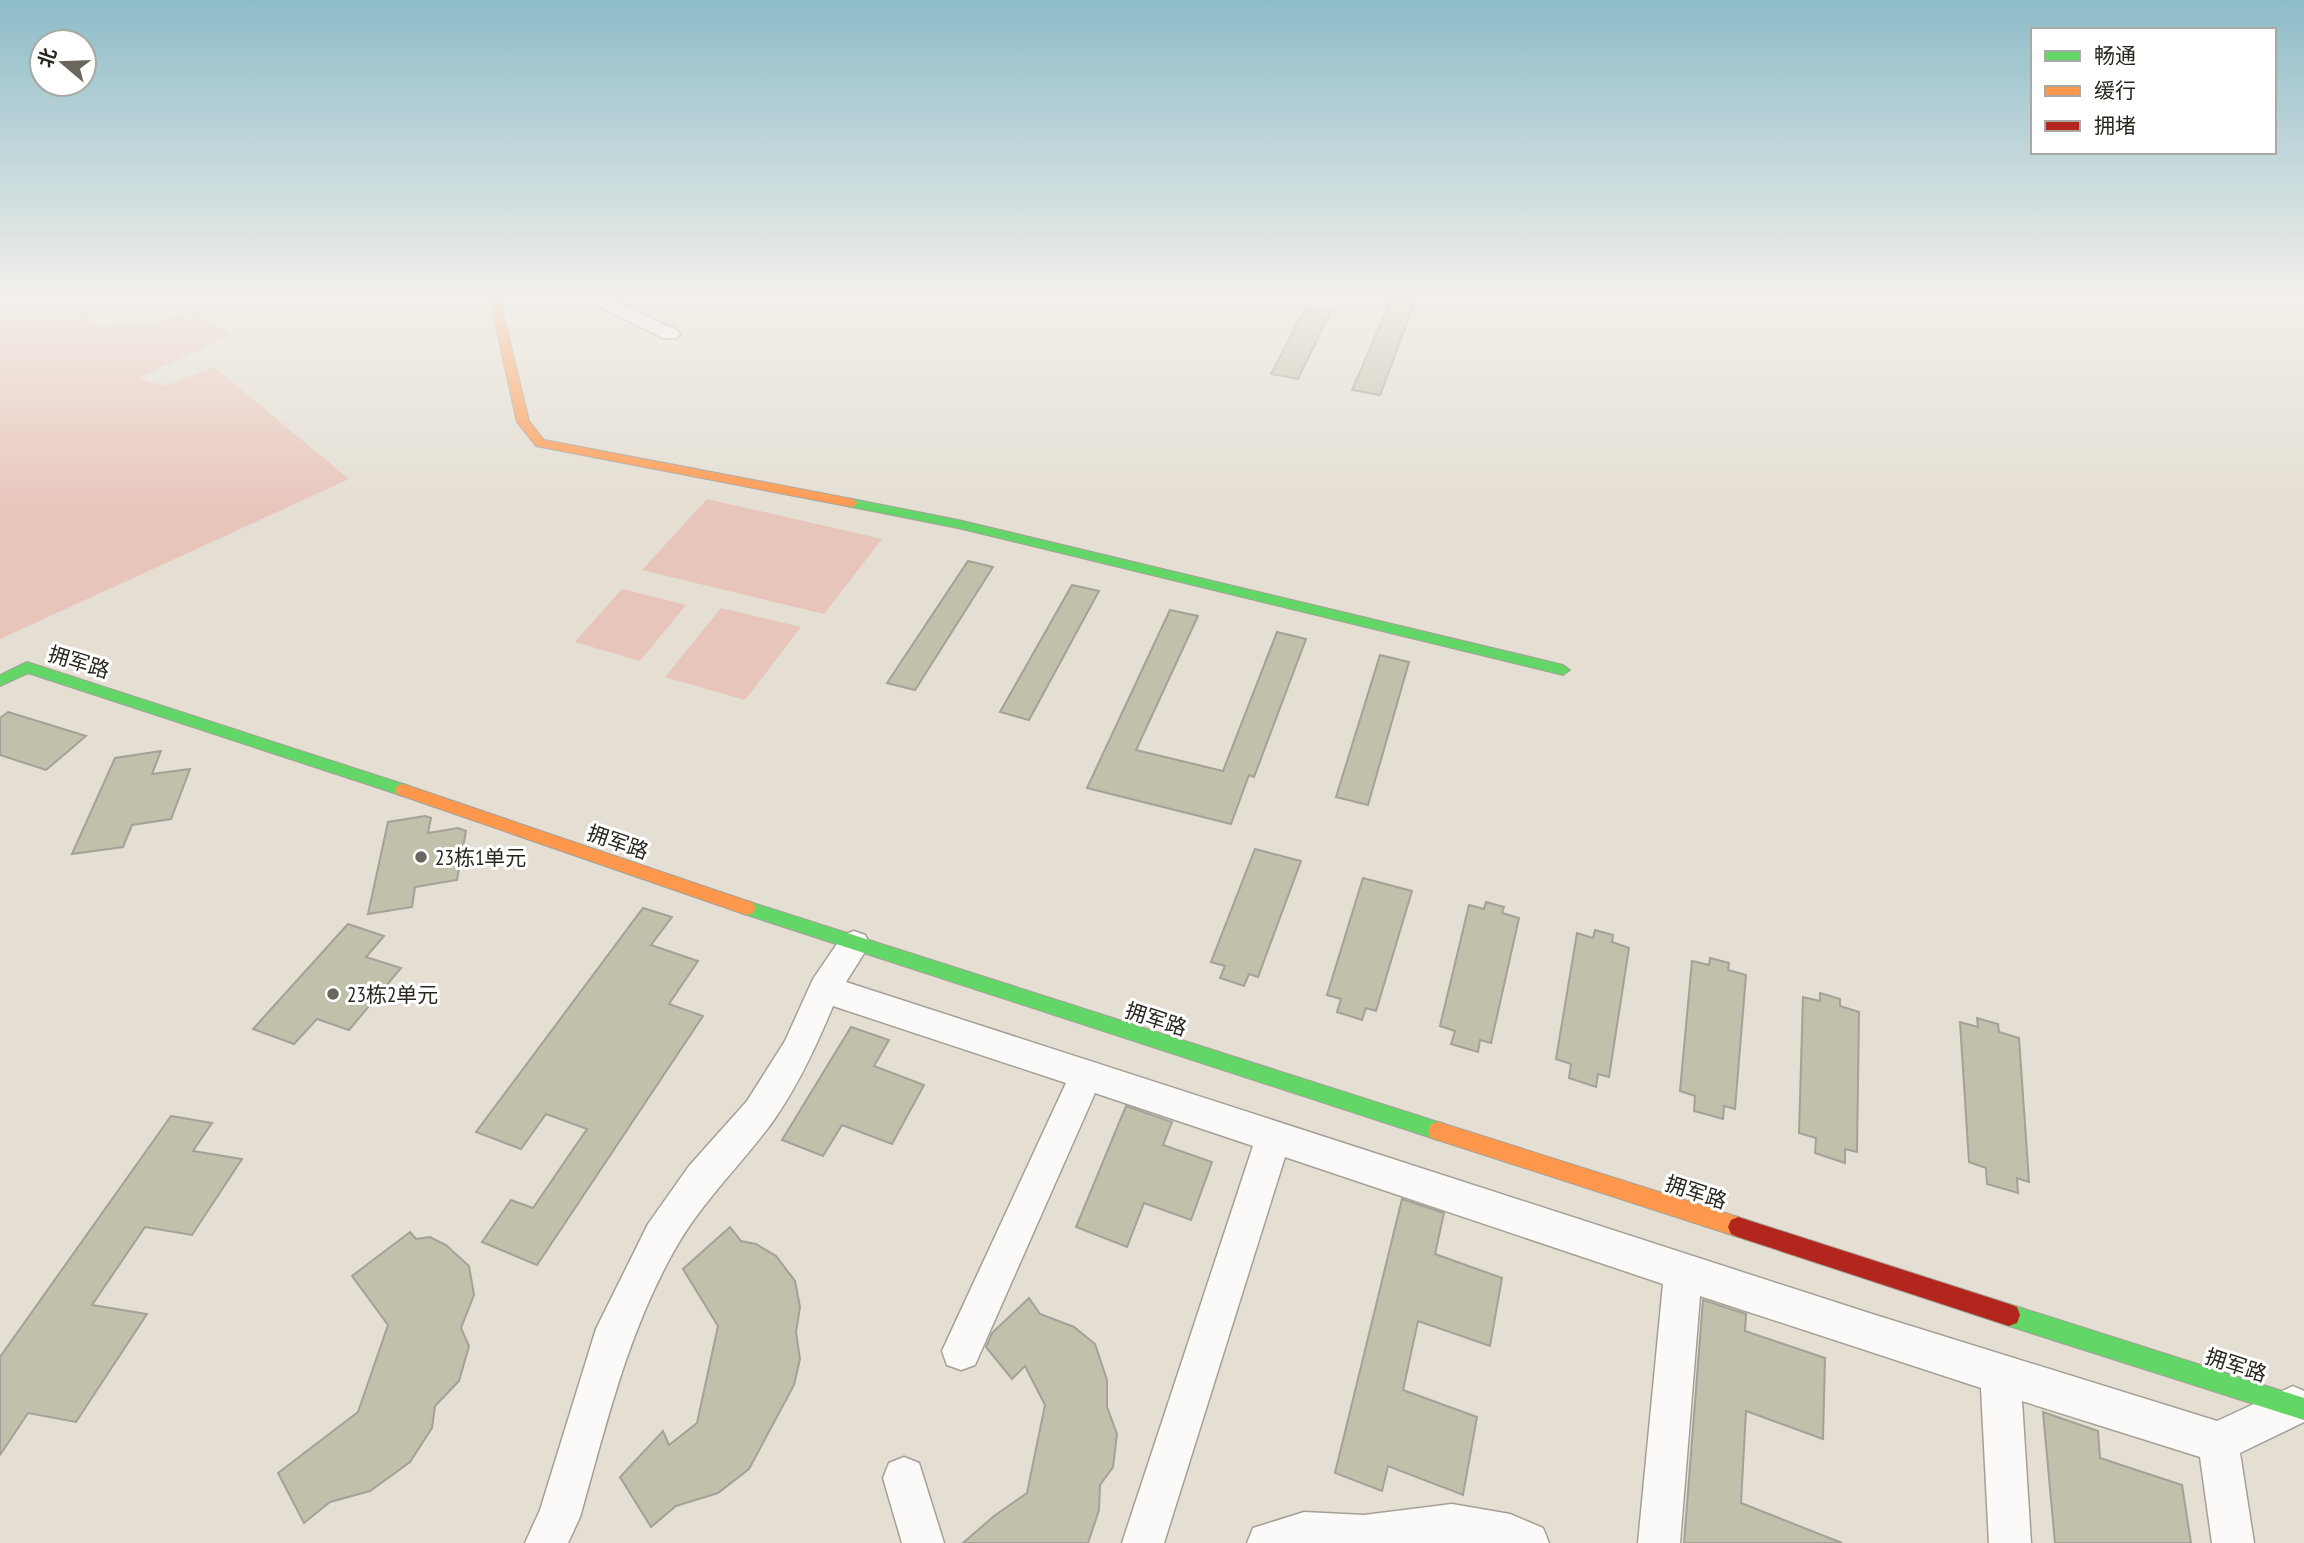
<svg xmlns="http://www.w3.org/2000/svg" width="2304" height="1543" viewBox="0 0 2304 1543" font-family="'PT Sans Narrow','Noto Sans SC',sans-serif">
  <style>
    .green { fill: #e8c5bb }
    .building { fill: #c1c0ab; stroke: #a3a198; stroke-width: 2 }
    .lines { fill: none; stroke-linecap: round; stroke-linejoin: round }
    .street-casing { stroke: #a5a097; stroke-width: 3 }
    .fast-casing { stroke: #a5a097; stroke-width: 2 }
    .slow-casing { stroke: #a5a097; stroke-width: 2 }
    .jam-casing { stroke: #a5a097; stroke-width: 2 }
    .street { fill: #fbfaf8; fill-rule: evenodd }
    .fast { fill: #63d668; fill-rule: evenodd }
    .slow { fill: #ff974d; fill-rule: evenodd }
    .jam { fill: #b3261e; fill-rule: evenodd }
    .poi-dot { fill: #6b665d; stroke: #fff; stroke-width: 2.5 }
    .labels { text-anchor: middle; dominant-baseline: central; stroke-width: 6; stroke-linejoin: round; paint-order: stroke }
    .street-label { font-size: 21px; fill: #2a261e; stroke: #fff }
    .poi-label { font-size: 21px; fill: #2a261e; stroke: #fff; text-anchor: start }
  </style>
  <rect width="100%" height="100%" fill="#e4ded3"/>
  <path class="green" d="M0 297H72L93 326 148 325 190 311 233 334 138 378 165 386 214 367 349 479 0 639Z
    M707 499 882 539 824 614 642 570Z
    M622 589 686 605 640 661 575 642Z
    M721 608 801 627 745 700 665 677Z"/>
  <path class="building" d="M1393 296H1417L1380 395 1352 390Z
    M1306 307 1331 311 1298 379 1271 374Z
    M968 561 993 567 915 690 887 683Z
    M1072 585 1099 591 1029 720 1000 712Z
    M1170 610 1198 616 1136 750 1223 771 1277 632 1306 639 1254 777 1249 775 1231 824 1087 788Z
    M1380 655 1409 662 1368 805 1336 797Z
    M8 712 86 736 46 770 0 755V718Z
    M161 751 152 774 190 769 171 819 132 825 123 847 72 854 115 758Z
    M425 816 431 818 428 833 458 828 466 831 457 880 415 887 412 907 368 914 388 822Z
    M1255 849 1301 861 1258 977 1249 974 1244 986 1220 978 1225 966 1211 962Z
    M1363 878 1412 891 1376 1011 1366 1008 1362 1020 1337 1012 1341 999 1327 995Z
    M1486 902 1504 907 1502 913 1519 918 1491 1043 1480 1040 1478 1052 1451 1044 1455 1031 1440 1026 1469 905 1484 909Z
    M643 908 672 917 651 945 698 961 669 1004 703 1016 537 1265 482 1242 511 1200 533 1208 587 1129 546 1114 521 1149 476 1132Z
    M348 924 384 936 366 957 401 968 349 1030 317 1019 294 1044 253 1029Z
    M1595 930 1613 935 1612 942 1629 948 1609 1077 1598 1074 1596 1087 1569 1078 1571 1064 1556 1059 1577 933 1593 938Z
    M1710 958 1729 963 1728 970 1746 975 1735 1109 1724 1106 1723 1119 1694 1111 1695 1096 1680 1091 1692 961 1709 965Z
    M1820 993 1840 999V1006L1859 1012 1857 1152 1845 1149V1163L1815 1153 1816 1138 1799 1133 1803 997 1820 1001Z
    M1977 1018 1998 1024 1999 1032 2019 1038 2029 1182 2017 1178 2018 1193 1987 1184 1986 1168 1969 1162 1960 1022 1978 1027Z
    M851 1027 889 1040 874 1066 924 1085 892 1144 842 1125 823 1156 782 1140Z
    M1126 1106 1172 1122 1163 1145 1212 1162 1191 1220 1144 1203 1127 1247 1076 1227Z
    M171 1116 212 1123 193 1151 242 1159 192 1235 145 1227 92 1305 147 1314 76 1422 28 1413 0 1455V1357Z
    M1402 1199 1444 1213 1435 1254 1502 1278 1490 1346 1418 1321 1403 1390 1477 1417 1463 1495 1388 1466 1382 1491 1335 1473Z
    M730 1227 741 1241 756 1244 776 1256 795 1281 800 1307 796 1332 800 1359 794 1385 749 1469 718 1493 676 1506 651 1527 620 1477 663 1431 669 1445 697 1423 718 1326 683 1269Z
    M410 1232 416 1239 430 1237 446 1245 469 1266 474 1295 461 1328 469 1346 459 1381 435 1406 432 1428 410 1462 370 1491 330 1502 304 1523 278 1473 358 1412 388 1325 352 1276Z
    M1029 1298 1040 1314 1074 1327 1095 1344 1107 1380V1407L1117 1434 1113 1467 1100 1485 1099 1510 1088 1543H963L994 1516 1027 1493 1045 1405 1025 1366 1012 1379 986 1347 992 1333Z
    M1703 1300 1746 1314 1745 1331 1825 1358 1823 1439 1746 1411 1741 1503 1842 1543H1684Z
    M2043 1412 2098 1431 2100 1458 2182 1485 2191 1543H2055Z"/>
  <g class="lines">
    <defs>
      <path id="street" d="M578 296H603L677 330 680 334 677 338H663Z
        M854 931 865 935 870 944 846 982 1869 1313 2217 1421 2293 1386 2304 1391V1422L2240 1453 2254 1543H2212L2200 1457 2022 1401 2031 1543H1989L1981 1388 1700 1296 1680 1543H1638L1663 1284 1285 1157 1164 1543H1122L1253 1146 1095 1093 975 1365 961 1370 947 1365 942 1351 1066 1083 833 1006C816 1047 797 1088 771 1124 739 1167 700 1204 674 1251 627 1334 606 1426 580 1517L568 1543H525L540 1510 596 1329 648 1224 689 1166 747 1101 785 1041 813 979 843 935Z
        M904 1457 919 1463 944 1543H902L883 1478 889 1463Z
        M1452 1504 1510 1514 1543 1528 1549 1543H1247L1253 1528 1304 1512 1364 1515Z"/>
      <path id="fast" d="M852 499 958 520 1563 665 1570 670 1563 675 958 528 847 506 846 503Z
        M27 662 409 786 411 790 409 794 403 796 28 673 0 686V675Z
        M747 901 1438 1122 1445 1124 1448 1131 1445 1138 1438 1140 741 913 738 908 741 903Z
        M2009 1304 2304 1398V1420L2009 1326 2001 1323 1998 1315 2001 1307Z"/>
      <path id="slow" d="M489 296H499L529 421 544 440 852 499 858 503 852 507 536 446 517 422Z
        M403 784 753 903 756 908 753 913 747 915 397 794 395 790 397 786Z
        M1438 1122 1738 1217 1745 1220 1748 1227 1745 1234 1738 1237 1438 1140 1431 1138 1428 1131 1431 1124Z"/>
      <path id="jam" d="M1738 1217 2009 1304 2017 1307 2020 1315 2017 1323 2009 1326 1738 1237 1731 1234 1728 1227 1731 1220Z"/>
    </defs>
    <use href="#street" class="street-casing"/>
    <use href="#fast" class="fast-casing"/>
    <use href="#slow" class="slow-casing"/>
    <use href="#jam" class="jam-casing"/>
    <use href="#street" class="street"/>
    <use href="#fast" class="fast"/>
    <use href="#slow" class="slow"/>
    <use href="#jam" class="jam"/>
  </g>
  <linearGradient id="sky" x2="0" y2="1"><stop stop-color="#8dbcc8"/><stop offset="0.58" stop-color="#f3f0eb"/><stop offset="1" stop-color="#f3f0eb" stop-opacity="0"/></linearGradient>
  <rect width="2304" height="512" fill="url(#sky)"/>
  <g class="poi-dot">
    <circle cx="421" cy="857" r="7"/>
    <circle cx="333" cy="994" r="7"/>
  </g>
  <g class="labels">
    <g class="street-label">
      <text transform="translate(79 662) rotate(17)">拥军路</text>
      <text transform="translate(618 842) rotate(19)">拥军路</text>
      <text transform="translate(1156 1019) rotate(18)">拥军路</text>
      <text transform="translate(1696 1192) rotate(18)">拥军路</text>
      <text transform="translate(2236 1365) rotate(18)">拥军路</text>
    </g>
    <g class="poi-label">
      <text x="435" y="857">23栋1单元</text>
      <text x="347" y="994">23栋2单元</text>
    </g>
  </g>
  <rect x="2031" y="28" width="245" height="126" fill="#ffffff" stroke="#aaa8a5" stroke-width="2"/>
  <rect x="2045" y="51" width="35" height="10" fill="#63d668" stroke="#aaa8a5" stroke-width="2"/>
  <text x="2094" y="63" font-size="21" fill="#2a261e">畅通</text>
  <rect x="2045" y="86" width="35" height="10" fill="#ff974d" stroke="#aaa8a5" stroke-width="2"/>
  <text x="2094" y="98" font-size="21" fill="#2a261e">缓行</text>
  <rect x="2045" y="121" width="35" height="10" fill="#b3261e" stroke="#aaa8a5" stroke-width="2"/>
  <text x="2094" y="133" font-size="21" fill="#2a261e">拥堵</text>
  <g transform="translate(63 63) rotate(289)"><circle r="33" fill="#ffffff" stroke="#aaa8a5" stroke-width="2"/>
  <path d="M0-5L12 26L0 18L-12 26Z" fill="#6b665d"/>
  <text y="-10" font-size="19" font-weight="bold" text-anchor="middle" fill="#2a261e">北</text>
  </g>
</svg>
